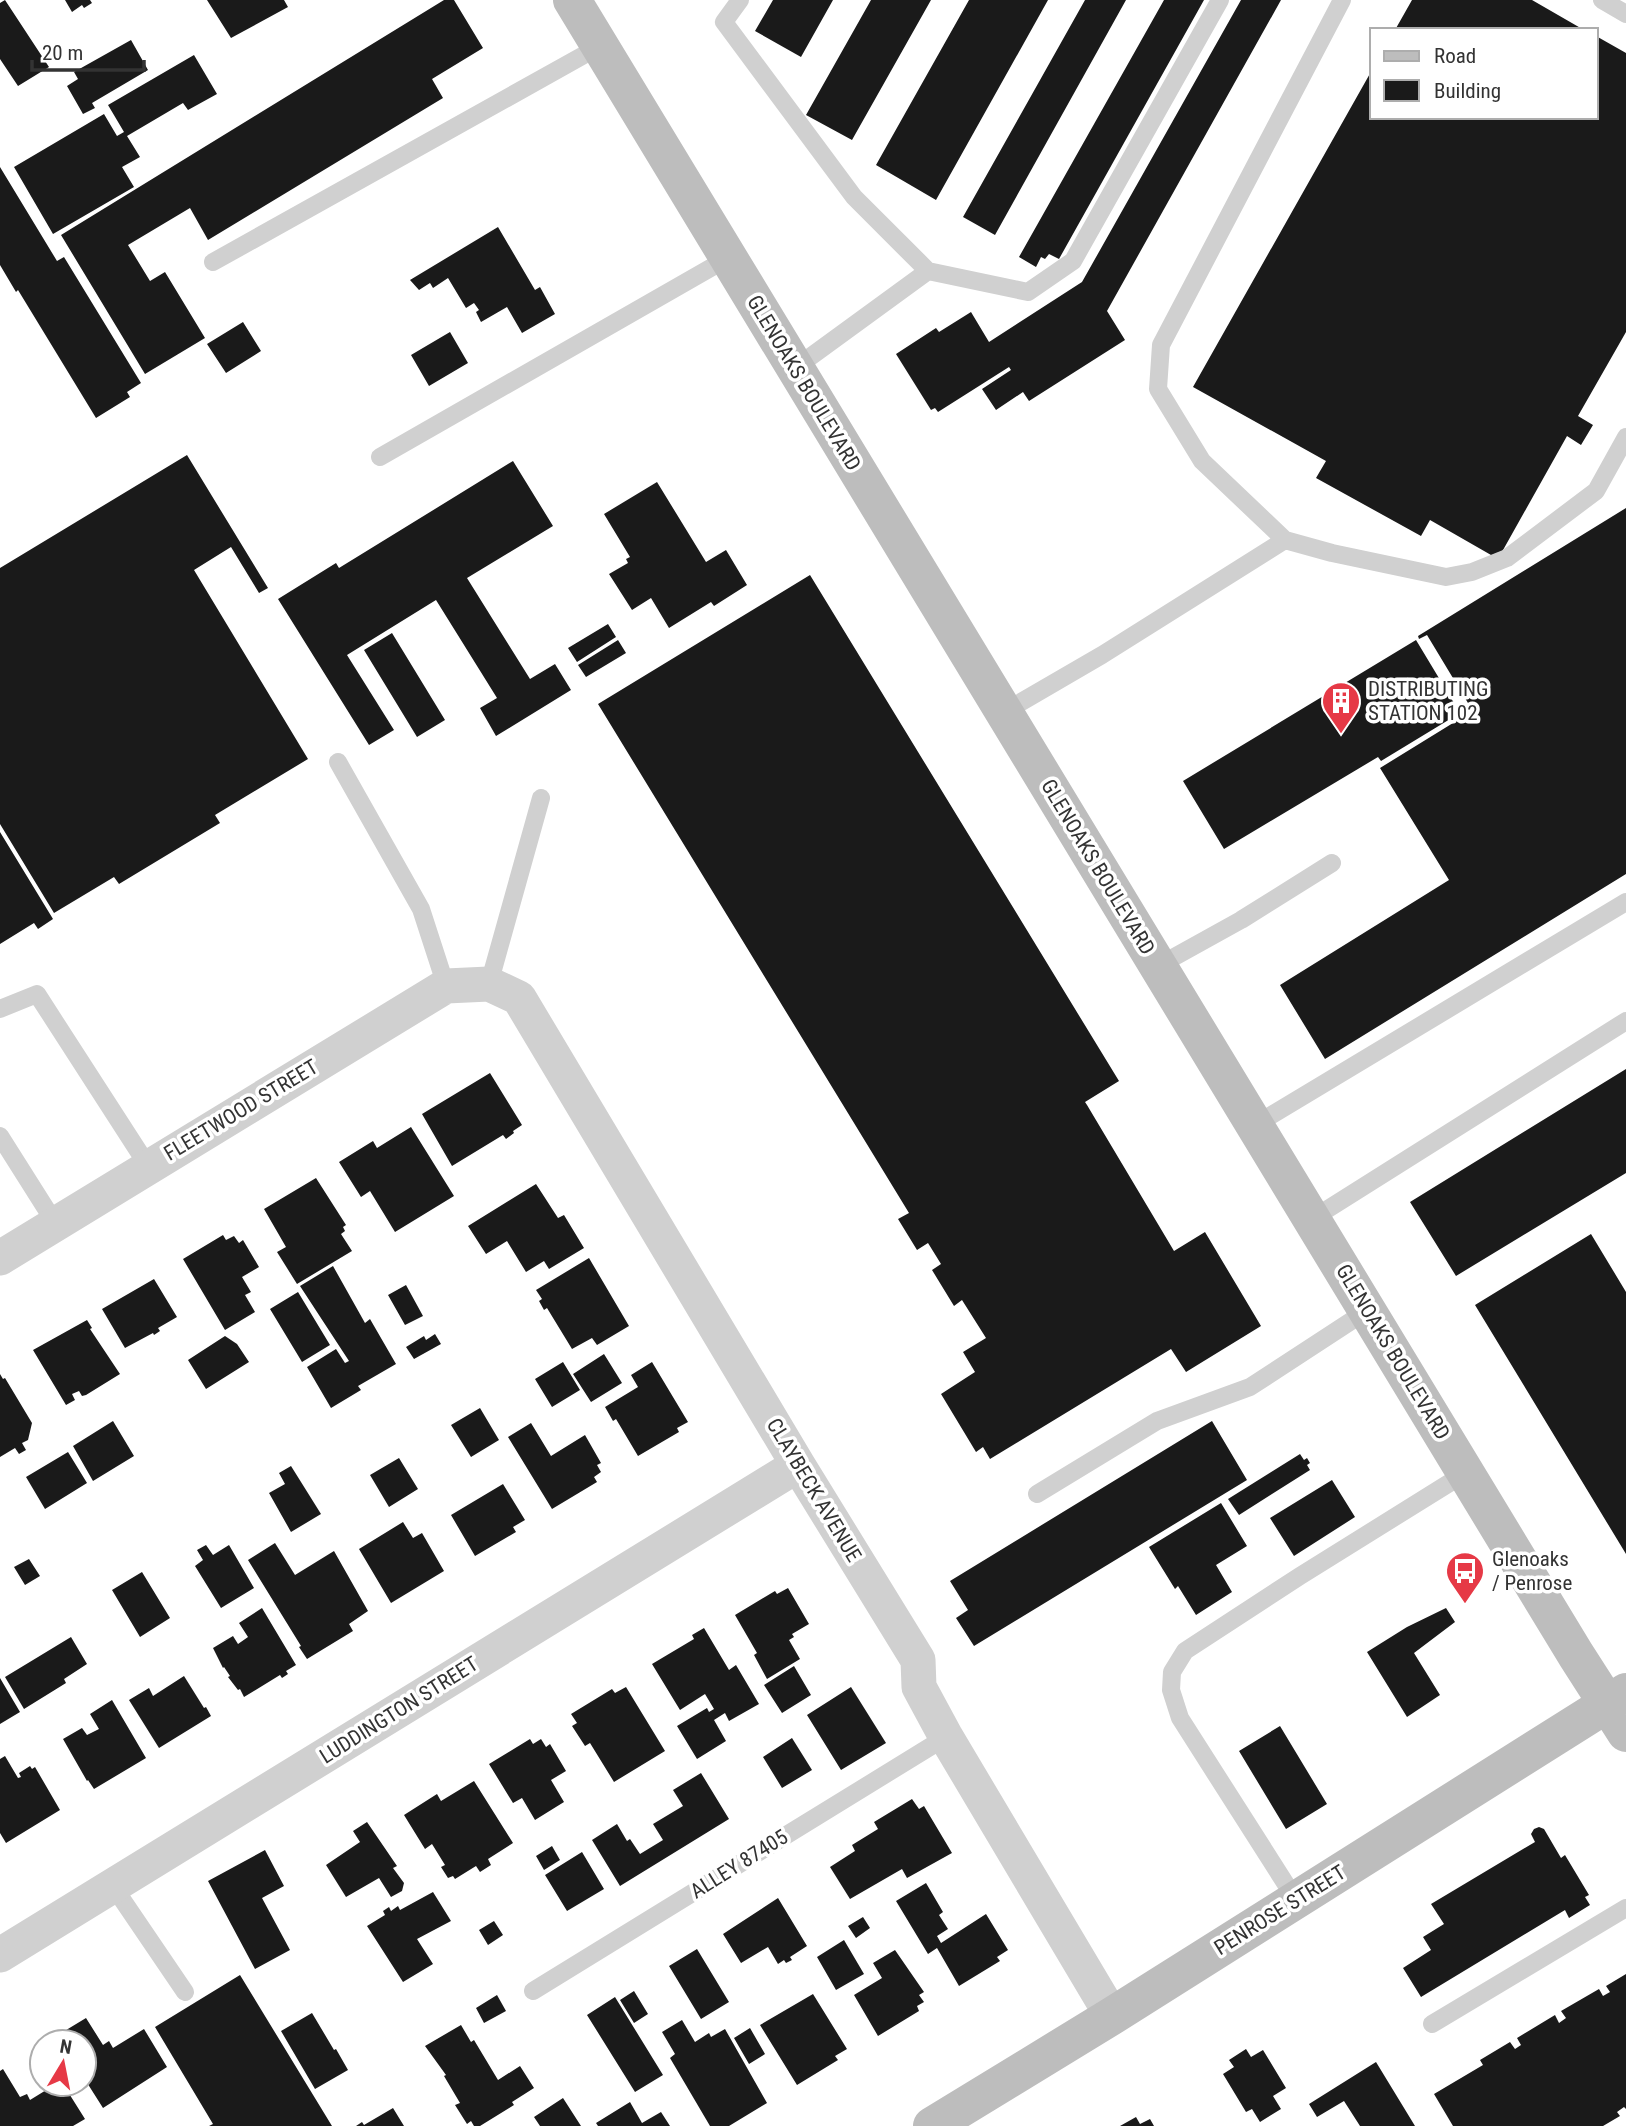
<svg xmlns="http://www.w3.org/2000/svg" width="1626" height="2126" viewBox="0 0 1626 2126" font-family="'Roboto Condensed',sans-serif">
  <style>
    .building { fill: #1a1a1a }
    .lines { fill: none; stroke-linecap: round; stroke-linejoin: round }
    .service { stroke: #d0d0d0; stroke-width: 18 }
    .minor { stroke: #d0d0d0; stroke-width: 35 }
    .secondary { stroke: #bdbdbd; stroke-width: 38 }
    .labels { text-anchor: middle; dominant-baseline: central; stroke-width: 7; stroke-linejoin: round; paint-order: stroke }
    .street-label { font-size: 21px; fill: #333; stroke: #fff }
    .poi-label { font-size: 21px; fill: #333; stroke: #fff; text-anchor: start }
  </style>
  <rect width="100%" height="100%" fill="#fff"/>
  <path class="building" d="M5 0 49 67 18 86 0 59V3Z
    M65 0H90L92 3 84 8 82 5 72 12Z
    M207 0H284L288 7 231 38Z
    M444 0H454L483 48 432 79 443 98 208 240 190 208 128 245 150 281 165 272 205 338 145 374 61 235Z
    M773 0H833L801 57 755 31Z
    M871 0H931L852 140 806 115Z
    M969 0H1048L936 200 876 165Z
    M1085 0H1126L995 235 963 217Z
    M1164 0H1204L1059 259 1049 254 1045 259 1041 257 1036 267 1019 257Z
    M1241 0H1281L1107 311 1125 340 1029 401 1023 392 996 410 982 389 1011 370 1009 367 938 412 935 408 931 410 896 354 936 328 939 332 971 312 989 342 1082 282Z
    M1412 0H1532L1584 30H1395Z
    M1596 36 1626 53V332L1578 416 1593 425 1581 445 1567 436 1498 559 1430 520 1421 536 1316 478 1326 461 1193 387 1372 70V117H1596Z
    M131 40 148 70 92 103 95 108 83 114 67 86 78 79 74 72Z
    M194 55 217 94 188 110 183 103 127 136 140 157 122 167 134 187 53 234 14 167 104 114 117 136 124 132 108 105Z
    M0 167 57 261 64 257 141 383 127 392 130 397 96 418 18 290 16 292 0 265Z
    M498 227 535 290 540 287 555 314 522 333 507 307 481 322 476 312 479 310 474 303 466 308 448 278 433 288 430 283 419 290 410 280Z
    M243 322 261 351 226 373 207 344Z
    M450 332 468 363 429 386 411 355Z
    M187 455 268 588 259 593 231 547 194 570 308 759 215 815 220 823 119 884 114 877 54 913 0 824V568Z
    M513 461 553 526 467 578 530 679 555 664 571 690 496 736 480 708 497 698 436 600 347 655 394 730 369 745 278 599 336 563 339 568Z
    M657 482 706 562 726 550 747 585 714 606 711 602 669 628 651 598 632 610 609 574 628 563 626 559 630 557 604 514Z
    M1626 508V874L1325 1059 1280 985 1449 880 1380 768 1466 715 1464 712 1471 708 1427 635 1419 639 1418 636Z
    M810 575 1119 1081 1085 1102 1087 1105 1174 1251 1205 1232 1261 1326 1186 1372 1171 1349 990 1459 983 1447 976 1452 941 1394 975 1372 963 1352 986 1338 962 1300 954 1306 932 1270 941 1264 928 1243 917 1250 898 1219 909 1213 598 704Z
    M608 624 616 637 577 662 568 648Z
    M392 633 445 720 417 737 364 650Z
    M618 640 626 653 586 677 578 665Z
    M1416 640 1460 713 1381 761 1378 757 1224 849 1183 781Z
    M0 832 53 919 38 929 34 923 0 944Z
    M1626 1069V1173L1456 1276 1410 1202Z
    M490 1073 522 1125 513 1131 514 1133 506 1139 503 1135 452 1166 422 1114Z
    M411 1127 454 1196 395 1232 370 1191 361 1197 339 1162 373 1141 377 1148Z
    M316 1178 346 1225 343 1227 345 1231 341 1234 352 1251 297 1284 277 1252 286 1247 264 1209Z
    M536 1184 558 1218 564 1215 584 1248 549 1269 544 1261 526 1272 507 1241 486 1254 468 1226Z
    M1591 1234 1626 1292V1554L1475 1305Z
    M223 1235 226 1240 234 1236 239 1243 243 1240 259 1267 242 1277 251 1292 245 1295 255 1312 225 1330 183 1259Z
    M589 1258 629 1326 597 1345 592 1338 572 1349 547 1308 544 1310 539 1301 542 1299 536 1290Z
    M333 1266 365 1323 370 1319 396 1364 358 1386 361 1390 331 1408 307 1367 336 1349 345 1363 349 1361 300 1286Z
    M154 1279 177 1317 158 1328 160 1331 154 1335 153 1333 125 1348 102 1309Z
    M406 1285 423 1316 405 1325 388 1295Z
    M298 1292 330 1345 302 1362 270 1309Z
    M87 1320 92 1328 90 1329 120 1374 86 1395 82 1396 79 1391 72 1394 75 1400 66 1405 33 1350Z
    M435 1334 441 1344 414 1359 406 1347 424 1336 426 1340Z
    M225 1336 237 1344 249 1362 206 1389 188 1360Z
    M604 1354 622 1383 591 1402 573 1374Z
    M563 1362 580 1390 552 1407 535 1379Z
    M652 1362 688 1422 677 1428 679 1432 638 1456 616 1419 613 1421 605 1407 638 1387 631 1375Z
    M0 1374 3 1379 5 1378 32 1423 28 1440 22 1443 26 1450 19 1454 15 1448 0 1457Z
    M480 1408 499 1440 471 1457 451 1425Z
    M113 1421 134 1456 93 1481 73 1446Z
    M1212 1421 1247 1480 974 1646 956 1618 968 1610 950 1581Z
    M531 1423 551 1456 585 1435 601 1463 597 1465 601 1472 594 1477 597 1482 552 1509 508 1437Z
    M68 1452 87 1483 45 1509 26 1477Z
    M1300 1454 1304 1460 1307 1458 1310 1463 1307 1465 1310 1470 1239 1515 1228 1499Z
    M399 1458 418 1489 389 1507 370 1475Z
    M291 1466 321 1514 291 1532 269 1493 285 1484 279 1473Z
    M1332 1480 1355 1517 1294 1556 1270 1518Z
    M503 1484 525 1520 513 1527 516 1532 475 1556 451 1515Z
    M1221 1503 1247 1546 1216 1565 1232 1592 1196 1615 1178 1586 1175 1589 1149 1547Z
    M403 1522 413 1538 422 1533 444 1571 391 1603 359 1549Z
    M275 1543 295 1575 334 1551 368 1611 349 1624 353 1631 307 1659 299 1647 301 1646 248 1560Z
    M206 1545 213 1555 229 1545 254 1588 221 1608 195 1566 203 1560 197 1550Z
    M29 1559 40 1576 25 1585 14 1567Z
    M142 1572 170 1618 140 1637 112 1590Z
    M788 1588 809 1624 792 1634 794 1637 789 1640 800 1659 767 1679 754 1655 757 1653 735 1615 775 1591 777 1594Z
    M262 1608 296 1665 286 1671 288 1674 282 1678 280 1675 244 1697 240 1689 238 1690 228 1677 230 1676 224 1667 223 1668 213 1648 233 1636 238 1644 248 1637 239 1623Z
    M1446 1608 1455 1622 1414 1653 1440 1695 1407 1717 1367 1652 1407 1627Z
    M704 1628 729 1670 736 1665 759 1704 729 1721 725 1713 714 1720 726 1741 697 1759 677 1726 707 1708 709 1712 714 1709 705 1694 680 1710 652 1664 694 1639 692 1635Z
    M71 1637 87 1664 64 1679 66 1683 24 1709 5 1677Z
    M794 1666 811 1695 782 1713 764 1685Z
    M184 1676 204 1708 206 1707 211 1716 159 1748 129 1700 149 1688 153 1696Z
    M0 1678 20 1712 0 1724Z
    M626 1687 665 1751 614 1782 590 1743 585 1746 572 1726 577 1723 571 1714 612 1689 615 1693Z
    M851 1687 886 1743 841 1770 807 1715Z
    M112 1700 146 1758 94 1789 88 1780 87 1781 63 1739 82 1728 87 1735 99 1729 90 1714Z
    M1280 1726 1327 1804 1286 1829 1239 1751Z
    M792 1738 812 1770 782 1788 763 1757Z
    M530 1739 533 1744 541 1739 546 1747 550 1744 566 1771 551 1780 564 1802 535 1820 522 1798 513 1803 489 1764Z
    M5 1756 18 1778 21 1777 19 1773 30 1766 32 1769 35 1767 60 1810 6 1843 0 1833V1759Z
    M701 1773 729 1819 620 1886 592 1840 617 1824 627 1841 630 1839 640 1854 663 1840 653 1824 683 1806 673 1790Z
    M474 1781 513 1843 488 1859 491 1865 480 1872 476 1866 455 1879 453 1876 448 1878 441 1867 445 1865 432 1844 425 1849 404 1815 437 1794 441 1801Z
    M912 1799 919 1809 924 1806 952 1853 907 1878 902 1869 850 1899 830 1867 855 1851 852 1845 878 1829 874 1822Z
    M367 1822 397 1866 393 1868 404 1883 402 1891 391 1897 379 1878 346 1897 326 1865 360 1842 353 1831Z
    M1539 1827 1544 1829 1561 1858 1565 1855 1589 1895 1585 1897 1590 1905 1569 1918 1565 1910 1421 1997 1403 1968 1431 1950 1423 1937 1444 1924 1431 1904 1535 1842 1531 1834 1534 1829Z
    M552 1846 560 1860 544 1870 536 1856Z
    M265 1850 284 1886 262 1898 290 1950 255 1969 208 1881Z
    M582 1852 604 1889 567 1911 545 1875Z
    M926 1883 943 1912 939 1915 948 1929 937 1936 941 1943 986 1914 1008 1950 997 1957 1000 1961 959 1986 937 1948 928 1954 896 1901Z
    M433 1892 451 1921 417 1939 433 1964 403 1982 367 1926 385 1915 383 1911 389 1907 391 1911 398 1906 400 1910Z
    M778 1898 807 1946 790 1957 792 1960 786 1963 784 1960 778 1964 768 1947 741 1963 723 1934Z
    M863 1917 870 1928 856 1938 848 1926Z
    M494 1921 503 1935 488 1945 479 1930Z
    M844 1940 864 1974 836 1990 817 1957Z
    M697 1949 729 2002 701 2019 669 1966Z
    M895 1950 924 1992 919 1995 924 2002 917 2006 919 2011 878 2036 854 1995 882 1978 873 1963Z
    M1626 1974V2109L1624 2107 1617 2112 1620 2116 1603 2126H1453L1434 2094 1483 2065 1480 2060 1510 2042 1515 2049 1521 2045 1517 2038 1555 2015 1559 2023 1566 2018 1561 2011 1599 1989 1603 1996 1610 1992 1606 1986Z
    M240 1975 332 2126H209L213 2124 155 2027Z
    M634 1991 648 2014 634 2023 620 2000Z
    M813 1994 847 2049 835 2056 838 2060 797 2085 760 2025Z
    M497 1995 506 2011 484 2023 476 2008Z
    M615 1997 663 2075 635 2092 587 2015Z
    M312 2013 334 2050 336 2049 348 2070 315 2089 281 2031Z
    M86 2018 103 2045 109 2041 113 2048 144 2029 167 2067 103 2108 84 2078V2042H56L53 2038Z
    M682 2020 695 2042 709 2033 711 2037 725 2029 767 2103 729 2126H710L670 2058 675 2054 662 2032Z
    M461 2025 471 2042 474 2040 498 2080 520 2066 534 2088 512 2102 514 2105 480 2126H474L471 2121 467 2124 455 2105 460 2103 444 2076 446 2075 425 2046Z
    M750 2028 765 2054 749 2064 734 2038Z
    M1246 2049 1251 2057 1263 2050 1286 2088 1273 2096 1281 2109 1260 2122 1252 2109 1246 2112 1223 2074 1234 2067 1229 2060Z
    M1376 2062 1415 2126H1360L1344 2101 1317 2117 1309 2104Z
    M3 2069 20 2097 27 2094 30 2100 56 2084H63L85 2119 73 2126H0V2071Z
    M563 2098 581 2126H540L534 2117Z
    M630 2102 642 2123 661 2112 670 2126H598L596 2123Z
    M393 2108 404 2126H356L362 2122 364 2125Z
    M1136 2117 1140 2124 1150 2119 1154 2126H1120Z"/>
  <g class="lines">
    <path class="service" d="M740 0 724 22 854 197 928 271 795 368
      M1602 0 1626 14
      M213 262 600 46
      M928 271 1028 292 1073 261 1220 0
      M380 457 728 258
      M1285 540 1202 461 1158 389 1161 345 1342 0
      M1004 712 1102 655 1285 540 1332 553 1446 577 1472 572 1507 558 1596 491 1626 437
      M338 762 421 909 446 986
      M1158 966 1241 920 1332 863
      M489 984 541 798
      M0 1009 37 994 148 1166
      M1255 1125 1626 902
      M0 1136 55 1223
      M1312 1219 1626 1021
      M1037 1494 1157 1421 1250 1387 1368 1310
      M113 1886 185 1992
      M1296 1900 1180 1718 1171 1690 1172 1672 1185 1651 1300 1576 1467 1472
      M533 1991 946 1737
      M1432 2024 1626 1908"/>
    <path class="minor" d="M0 1258 446 986 489 984 519 998 798 1465 918 1660 919 1687 946 1737 1112 2016
      M0 1955 798 1465"/>
    <path class="secondary" d="M572 0 1576 1655 1626 1733
      M932 2126 1112 2016 1626 1692"/>
  </g>
  <defs>
    <symbol id="building-pin" viewBox="-11 -11 22 30"><path d="M0 17L-7.5 6A9.5 9.5 0 1 1 7.5 6Z" fill="#e63946" stroke="#fff"/><path d="M-4-6H4V6H1V3H-1V6H-4ZM-2.5-4.3h1.7v1.8h-1.7ZM.8-4.3h1.7v1.8H.8ZM-2.5-1h1.7V.8h-1.7ZM.8-1h1.7V.8H.8Z" fill="#fff"/></symbol>
    <symbol id="bus-pin" viewBox="-11 -11 22 30"><path d="M0 17L-7.5 6A9.5 9.5 0 1 1 7.5 6Z" fill="#e63946" stroke="#fff"/><path d="M-5-6H5V4H4V6H2V4H-2V6H-4V4H-5ZM-3.5-4V0h7V-4ZM-3.5 1.2v1.5H-2V1.2ZM2 1.2v1.5H3.5V1.2Z" fill="#fff"/></symbol>
  </defs>
  <g fill-rule="evenodd">
    <use href="#building-pin" x="1319" y="679" width="44" height="60"/>
    <use href="#bus-pin" x="1443" y="1549" width="44" height="60"/>
  </g>
  <g class="labels">
    <g class="street-label">
      <text transform="translate(804 383) rotate(59)">GLENOAKS BOULEVARD</text>
      <text transform="translate(1098 867) rotate(59)">GLENOAKS BOULEVARD</text>
      <text transform="translate(241 1110) rotate(-31)">FLEETWOOD STREET</text>
      <text transform="translate(1393 1352) rotate(59)">GLENOAKS BOULEVARD</text>
      <text transform="translate(814 1490) rotate(59)">CLAYBECK AVENUE</text>
      <text transform="translate(399 1710) rotate(-32)">LUDDINGTON STREET</text>
      <text transform="translate(739 1864) rotate(-32)">ALLEY 87405</text>
      <text transform="translate(1280 1910) rotate(-32)">PENROSE STREET</text>
    </g>
    <g class="poi-label">
      <text x="1368" y="689">DISTRIBUTING<tspan x="1368" dy="24">STATION 102</tspan></text>
      <text x="1492" y="1559">Glenoaks<tspan x="1492" dy="24">/ Penrose</tspan></text>
    </g>
  </g>
  <rect x="1370" y="28" width="228" height="91" fill="#ffffff" stroke="#adadad" stroke-width="2"/>
  <rect x="1384" y="51" width="35" height="10" fill="#bdbdbd" stroke="#adadad" stroke-width="2"/>
  <text x="1434" y="63" font-size="21" fill="#333333">Road</text>
  <rect x="1384" y="80" width="35" height="21" fill="#1a1a1a" stroke="#adadad" stroke-width="2"/>
  <text x="1434" y="98" font-size="21" fill="#333333">Building</text>
  <g transform="translate(63 2063) rotate(10)"><circle r="33" fill="#ffffff" stroke="#adadad" stroke-width="2"/>
  <path d="M0-5L12 26L0 18L-12 26Z" fill="#e63946"/>
  <text y="-10" font-size="19" font-weight="bold" text-anchor="middle" fill="#333333">N</text>
  </g>
  <path d="M32 60v10h112v-10" fill="none" stroke="#333333" stroke-width="3.5"/>
  <text x="42" y="60" font-size="21" fill="#333333" stroke="#ffffff" stroke-width="5" paint-order="stroke">20 m</text>
</svg>
